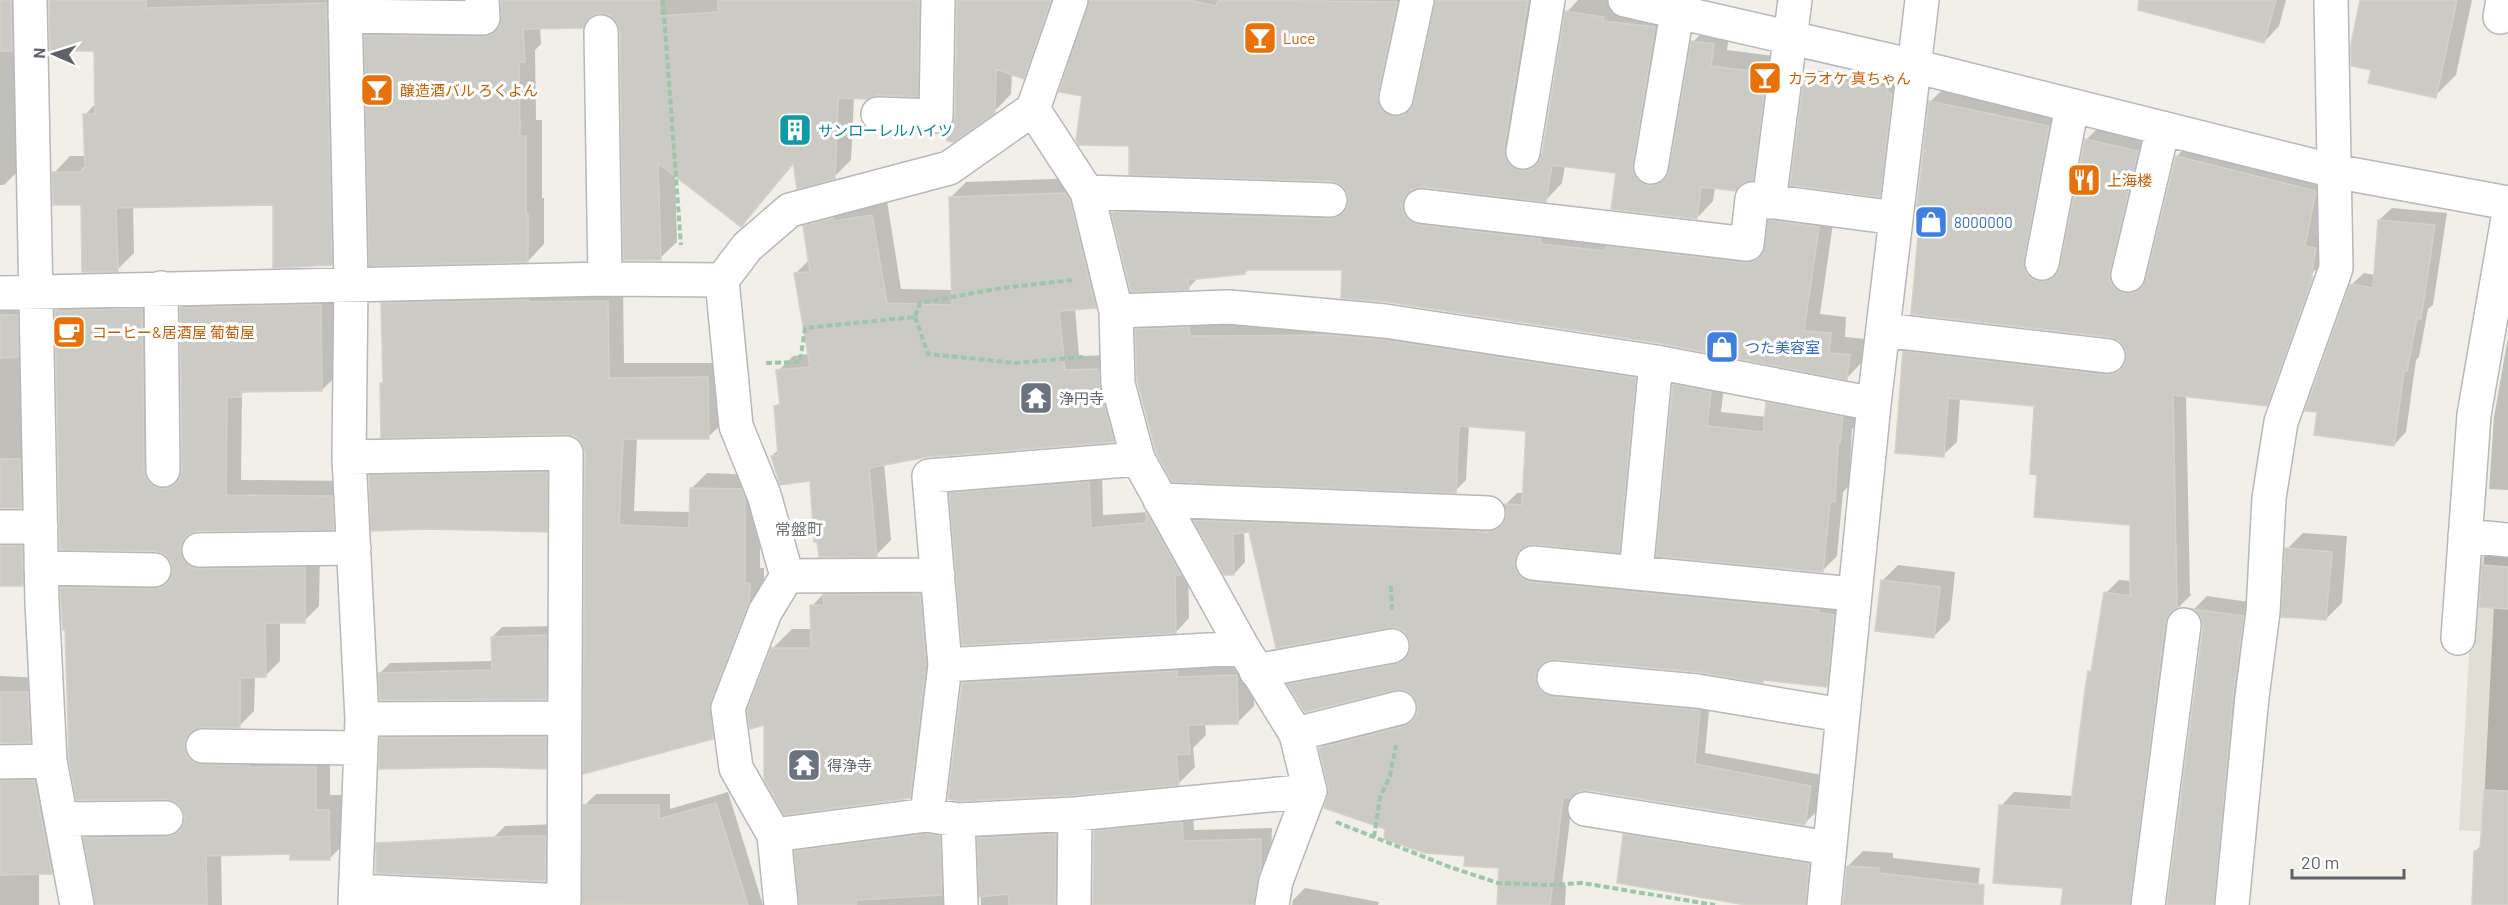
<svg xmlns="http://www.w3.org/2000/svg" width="2508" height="905" viewBox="0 0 2508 905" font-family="Barlow,'Noto Sans JP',sans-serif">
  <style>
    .education { fill: #e1ded6 }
    .shadow { fill: #0003; fill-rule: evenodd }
    .building { fill: #cccac5; stroke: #d6d1c6; stroke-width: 1.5 }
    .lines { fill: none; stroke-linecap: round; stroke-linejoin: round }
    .minor-casing { stroke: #b5b8bc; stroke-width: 36 }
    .path { stroke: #9cc7a9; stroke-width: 4; stroke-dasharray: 6 3; stroke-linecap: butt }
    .minor { stroke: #fff; stroke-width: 33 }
    .labels { text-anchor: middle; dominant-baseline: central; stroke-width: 6; stroke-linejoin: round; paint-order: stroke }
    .food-label { font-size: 15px; fill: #c56008; stroke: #fff; text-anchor: start }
    .culture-label { font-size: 15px; fill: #0d838f; stroke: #fff; text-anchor: start }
    .shop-label { font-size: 15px; fill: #366cbe; stroke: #fff; text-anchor: start }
    .worship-label { font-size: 15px; fill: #5b616d; stroke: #fff; text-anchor: start }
    .neighbourhood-label { font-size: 16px; fill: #70757a; stroke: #fff }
  </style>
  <rect width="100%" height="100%" fill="#f1efe8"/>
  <path class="education" d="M2475 550 2508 552V833L2459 830Z"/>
  <path class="shadow" d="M0 0H28L16 45 15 94H20V169L4 185H0Z
    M50 0H343L348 247 331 264 274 203 133 206 134 253 117 270 83 204 54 173 70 156H86L85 115 96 103 95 49Z
    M502 0H935L934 78 917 95 878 94 854 97 851 160 834 177 795 162 757 208 741 225 675 174 677 242 660 258 618 21 610 14 600 12 583 26 540 27 541 44 535 50 536 120H542V198H544V244L528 261 366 36 383 19 501 21Z
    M958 0H1061L1040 61 1023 77 1012 73 1011 94 994 112 954 126 956 117Z
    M1091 0H1410V100H1416L1437 0H1541L1538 154H1543L1567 12 1578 0H1615L1671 11 1665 169H1671L1693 42 1709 25 1730 28 1727 50 1783 57 1769 162 1752 179 1715 187 1713 201 1697 218 1618 172 1565 165 1562 183 1546 200 1423 186 1418 187 1420 196 1762 247 1765 246 1770 221 1787 204 1835 210 1820 314 1846 317 1845 337 1866 339 1863 361 1847 378 1343 269H1249L1245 273 1199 277 1188 288 1132 290 1113 212 1129 195 1347 203 1350 202 1348 191 1341 183 1331 180 1130 145 1084 95Z
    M2176 0H2286L2279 26 2264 42Z
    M2362 0H2472L2456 75 2435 96 2373 69Z
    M1813 70 1896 81 1895 85 1899 86 1887 187 1879 195 1805 78Z
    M1944 88 2062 113 2052 269 2062 268 2086 140 2100 126 2151 138 2138 281 2148 280 2177 156 2190 143 2328 178 2317 233 2328 235 2323 264 2280 391 2266 405 2186 395 2190 594H2192L2178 608 2142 889 2148 905H2061L2063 887 2001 806 2014 792 2073 796 2090 672 2093 669 2106 593 2119 580 2131 581V523L2039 474 2036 405 1960 398 1957 442 1943 455 1905 352 1918 339 2120 362 2127 361V349L2121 340 2111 336 1912 313 1930 102ZM2314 270 2317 271 2273 392H2270Z
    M1080 178 1110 291 1095 306 1075 308 1079 356 1113 355 1128 426 1113 441 927 456 884 463 891 540 876 555 812 480 772 456 779 449 775 407 781 401 778 371 793 356 809 354 796 273 810 259 805 226 820 211 887 201 901 289 953 290 951 197 966 182Z
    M2392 208 2447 213 2433 305 2428 309 2419 357 2416 360 2406 432 2394 445 2351 285 2364 273 2375 275 2379 220Z
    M623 286 624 363H723L724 422 708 437 637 438 634 511 691 512 692 488 707 473 757 475 760 483V568H764V585L728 722 712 738 584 443 576 436 382 384 384 381 383 304 398 288Z
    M336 290 337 375 322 390H246L242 394 241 480 347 481 348 513 333 528 196 530 195 534 198 545 320 553 319 606 304 621H280V661L265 676H255L254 711 239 726 200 727 199 730 202 740 330 752V795H344V844L329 859 292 852 221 854 222 905H97L85 838 100 823 183 822 186 817 184 808 177 801 167 798 66 628 62 588 77 573 170 574 174 570 56 312 72 297 157 294 168 471 180 474 182 473 181 308 197 293Z
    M34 299 37 490 21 507 0 508V300Z
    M1200 316V325L1340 324 1646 367 1630 540 1619 551 1535 543 1527 544 1525 549 1845 604 1838 674 1826 685 1765 679 1762 681 1699 671 1556 658 1548 659V674L1710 700 1705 753 1822 775 1816 812 1804 824 1588 789 1577 790 1573 794 1562 885H1566L1565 905H1499L1500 866 1386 828 1330 790 1320 748 1332 737 1417 715 1419 704 1414 694 1405 689 1289 685 1300 673 1409 653 1411 652 1412 643 1408 633 1250 530 1244 531 1245 562 1234 574 1195 520 1206 509 1506 519 1508 514 1506 504 1517 493H1524L1527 429 1469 425 1466 480 1455 491 1137 330 1148 318Z
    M2508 337V490L2489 489 2494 417Z
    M1689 370 1725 377 1721 412 1766 417 1768 403 1782 388 1857 403 1855 427 1852 429 1849 486 1843 492 1837 556 1822 571 1674 385Z
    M555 465 554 523 546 531 373 529 370 476 378 468Z
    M1102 469 1103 515 1149 512 1188 566 1189 618 1176 632 951 494 964 481Z
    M0 519 38 530 39 568 22 585 0 584Z
    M2303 533 2347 536 2342 603 2326 619 2287 549Z
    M2503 538H2508V905H2473L2475 852 2482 844 2494 606 2481 605 2484 557Z
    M1898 565 1955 572 1950 620 1934 636 1882 581Z
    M939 575 929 778 909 797 772 649 792 629H812V606L831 586Z
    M2207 596 2256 603 2225 905H2168L2204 627 2202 617 2194 609Z
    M556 626 555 688 546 698 380 673 390 663 493 661 492 637 502 627Z
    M1253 659 1254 706 1237 723H1205L1206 735 1193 748 1195 767 1178 784 963 684 980 667Z
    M0 676 42 678 45 726 30 741 0 742Z
    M553 729V759L545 767 382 738 390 730Z
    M0 758 49 766 66 858 52 873H39V905H0Z
    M728 792 763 905H583L585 805 596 794H670V809Z
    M1193 811 1194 830 1272 828 1270 905H1094L1095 832 1107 820Z
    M1067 823 1071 905H981L979 838 991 827Z
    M558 824V867L545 880 492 839 505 826Z
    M951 825 959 905H801L796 852 808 840Z
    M1633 827 1816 856 1815 905H1755L1625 835Z
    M1863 851 1893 853V858L1980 868 1976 905H1844L1848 866Z
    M1305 888 1379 902 1378 905H1292L1293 900Z"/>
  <path class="building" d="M0 0H11L12 51H0Z
    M49 0H146V8L326 3 332 265 273 268V205L116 208 118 272H82L81 205H53L52 172H82V168H85L83 114H95L94 51H50Z
    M501 0H659V16L718 12V0H919L918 97 879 95 867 99 838 98 835 179 797 189 793 162 741 227 658 163 661 260H623L620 32 617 23 610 15 600 13 591 16 583 28 523 29 525 62H519L520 136H526V214H528V262L369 266 364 35 483 37 493 34 500 26Z
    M957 0H1051L1024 79 996 69 995 113 954 142 947 141V130L952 125 955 116Z
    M1089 0H1188L1216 6 1218 0 1397 2 1378 95V103L1383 111 1393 116H1401L1409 111 1414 102 1435 0H1528L1504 149 1505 158 1511 166 1521 171 1529 170 1537 164 1542 155 1565 11 1604 17 1603 21 1655 27 1633 164V173L1639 181 1648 186 1658 184 1666 178 1669 171 1691 41 1714 44 1711 66 1767 73 1753 181 1744 182 1736 191 1701 187 1697 219 1611 209 1616 173 1552 165 1546 202 1423 187 1413 189 1406 195 1402 204 1404 213 1409 221 1419 225 1541 239 1540 244 1605 251 1606 246 1745 263 1752 262 1762 255 1768 220 1819 227 1804 331 1831 333 1829 353 1850 355 1847 380 1659 343 1388 302 1341 298 1342 270H1245V274L1188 280 1189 290 1131 292 1111 212 1329 219 1338 217 1346 210 1349 200 1347 192 1340 184 1331 181 1129 175V146L1079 145 1076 140 1082 96 1059 92Z
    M2139 0H2276L2264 43 2138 10Z
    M2360 0H2457L2436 98 2368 83 2371 70 2351 66V44Z
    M1804 78 1888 88V93L1892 94 1880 197 1790 185Z
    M1929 101 2049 126 2024 260 2025 270 2029 277 2038 281 2049 280 2057 275 2060 267 2085 139 2138 151 2110 271V281L2115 288 2124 293H2134L2141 288 2146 279 2176 156 2316 191 2305 246 2316 248 2311 277H2313L2267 406 2173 395 2177 607H2181L2170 613 2165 623 2130 905H2061L2063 888 1993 883 1999 805 2070 810 2085 690 2088 671 2091 672 2104 592 2130 596V525L2034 517 2037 475 2030 474 2034 406 1948 398 1944 457 1895 453 1903 351 2106 375 2115 373 2123 368 2126 359 2125 349 2120 341 2110 337 1911 314 1920 214 1916 213Z
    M1065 193 1070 200 1096 308 1059 311 1065 370 1099 369 1100 389 1114 442 927 457 869 468 877 557H819L817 541 814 542 810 481 780 485 771 456 778 455 774 406 780 405 776 370 810 367 794 273 810 272 803 226 833 218V221L872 215 887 303 952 305 949 197Z
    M2378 220 2435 225 2421 319 2417 318 2407 371H2404L2394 446 2314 435 2317 412 2305 411 2350 284 2373 288Z
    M529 300V302L608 301 609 378 708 377 709 439H623L619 525 689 528 690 488 742 489 745 499V583H750L749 602 711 701 713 739 583 774 585 453 582 443 575 436 566 434 381 438 380 383H383L381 303Z
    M321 304 322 391 241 392V397H227L226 495 332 496 334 530 198 531 190 534 183 540 180 551 183 559 189 566 199 569 305 567V623H265L266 677 240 678V728L203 727 194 729 187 737 184 746 187 756 193 762 202 765H249V767H316V810H329L330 860H290V854L206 856 207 905H95L83 838 167 837 176 834 182 828 185 817 182 809 176 802 166 799 76 800 69 759 65 630H63L60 587 154 589 163 587 170 580 173 570 170 560 163 554 155 551 60 550 55 311 142 308 144 470 147 479 153 486 164 489 173 486 179 480 182 470 180 308Z
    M0 315H18V357L0 358Z
    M1189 327 1190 336 1328 335 1383 340 1636 378 1619 553 1535 544 1526 546 1517 553 1514 562 1516 571 1523 579 1531 582 1819 610V613L1834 615 1827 687 1763 680V683L1699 672 1556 659 1547 661 1539 667 1535 676 1537 685 1543 693 1552 697 1700 710 1695 764 1811 786 1805 825 1588 790 1579 791 1570 798 1563 797 1550 905H1497L1499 868 1464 866 1465 856 1425 853 1384 839 1385 829 1324 808 1329 790 1319 748 1404 726 1412 721 1417 714V703L1412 695 1405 690H1395L1305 712 1287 684 1396 664 1404 661 1409 653 1410 642 1406 633 1398 628H1389L1276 648 1249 532 1233 534 1234 575H1224L1193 520 1487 532 1496 530 1503 523 1507 514 1504 504 1522 505 1526 431 1459 426 1456 493 1172 482 1156 452 1137 381 1135 329Z
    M1673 384 1711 392 1707 426 1763 432 1766 402 1843 417 1840 443H1838L1835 502H1830L1823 572 1656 556Z
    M0 459H20L21 508H0Z
    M547 472V532L427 529 371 531 369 475Z
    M1089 482 1091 528 1146 523V512L1181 575H1175L1176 633 962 645 949 493Z
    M0 546H22L23 586H0Z
    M2285 548 2332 552 2326 620 2281 617Z
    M2482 565 2508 567V609L2479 607Z
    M1881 580 1940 587 1934 638 1875 631Z
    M920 594 926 665 910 798 784 815 764 779V725L750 729 747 710 771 648H811L810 605H824L823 595Z
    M2192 609 2244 616 2233 695 2214 905H2167L2203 627 2201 617Z
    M546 635V699L380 700 378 673 492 670 491 637Z
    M1177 671V677L1237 675 1238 724 1188 725 1190 754 1176 755 1179 785 1074 795 959 801 948 799 962 683Z
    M0 692H28L30 743H0Z
    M546 737V769L489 767 379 769 380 738Z
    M34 780 52 874 0 875V781Z
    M2484 790 2508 791V905H2472L2474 851H2480Z
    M716 803 748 905 582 904 583 805H659V819Z
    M1182 822 1183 841 1261 839V868L1254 905H1093L1094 831Z
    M927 834 940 836 942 895 856 900V905H799L794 851Z
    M1056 834 1055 905H1009V894L979 897 977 838Z
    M1623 834 1809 864 1806 905H1746L1617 883Z
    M516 836H546L545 881 376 873V843Z
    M1847 866 1879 868 1878 873 1984 885 1983 905H1843Z"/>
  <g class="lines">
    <defs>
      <path id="minor" d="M30 0 42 602 50 761 77 905
        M345 0 351 284 349 457 362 719 355 905
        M1625 0 1914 66 2334 171 2508 203
        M345 16 483 18 482 0
        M2500 17 2503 0
        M601 32 605 279
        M1396 98 1417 0
        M1033 109 1087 192 1116 311 1118 384 1138 459 1243 648 1296 734 1310 791 1276 881 1272 905
        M878 114 936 116 938 0
        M1523 152 1548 0
        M1651 167 1677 13
        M1087 192 1330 200
        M1769 202 1795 0
        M1421 206 1747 244 1752 199 1896 218
        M2042 263 2072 106
        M2128 275 2163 128
        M161 288 163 470
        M0 293 605 279 722 280
        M1116 311 1229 307 1385 321 1656 362 1874 404
        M1883 330 2108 356
        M349 457 566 453 564 901 356 891
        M1160 500 1488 513
        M0 527H41
        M2465 536 2508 540
        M199 550 354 548
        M1533 563 1853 594
        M41 568 154 570
        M1636 573 1656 362
        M787 576 938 575
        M2458 638 2474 415 2508 218
        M945 665 1243 648
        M1256 671 1392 646
        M1554 678 1697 691 1842 715
        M362 719 565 718
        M1296 734 1399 708
        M203 746 361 748
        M0 762 50 761
        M1585 809 1829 848
        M927 815 945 665 929 476 1138 459
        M61 819 166 818
        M958 820 961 905
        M774 835 927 815 958 820 1075 814 1310 791
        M781 905 774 835 736 768 728 708 765 612 787 576 764 495 736 426 722 280 747 247 790 210 949 168 1033 109 1071 0
        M1074 905 1075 814
        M1824 905 1874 404 1922 0
        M2148 905 2184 625
        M2232 905 2252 697 2263 612 2269 498 2281 422 2336 268 2331 0"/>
    </defs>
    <use href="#minor" class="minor-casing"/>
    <path class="path" d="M663 0 681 245
      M915 317 928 354 1016 363 1083 357
      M766 363 800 362 805 328 915 317 920 303 1001 288 1072 280
      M1391 586 1392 612
      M1336 822 1447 866 1498 883 1549 885 1582 883 1715 905
      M1374 837 1380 798 1390 776 1396 745"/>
    <use href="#minor" class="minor"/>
  </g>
  <defs>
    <symbol id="bar-square" viewBox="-11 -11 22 22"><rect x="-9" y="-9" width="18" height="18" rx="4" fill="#e8710a" stroke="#fff"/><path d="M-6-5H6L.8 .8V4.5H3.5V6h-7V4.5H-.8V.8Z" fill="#fff"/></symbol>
    <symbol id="building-square" viewBox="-11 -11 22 22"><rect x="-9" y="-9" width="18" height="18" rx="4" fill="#0f9aa8" stroke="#fff"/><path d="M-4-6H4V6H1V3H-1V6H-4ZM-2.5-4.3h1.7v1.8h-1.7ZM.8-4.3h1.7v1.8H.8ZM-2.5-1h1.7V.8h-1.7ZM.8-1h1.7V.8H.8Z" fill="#fff"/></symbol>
    <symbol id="restaurant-square" viewBox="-11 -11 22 22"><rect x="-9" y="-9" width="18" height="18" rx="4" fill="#e8710a" stroke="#fff"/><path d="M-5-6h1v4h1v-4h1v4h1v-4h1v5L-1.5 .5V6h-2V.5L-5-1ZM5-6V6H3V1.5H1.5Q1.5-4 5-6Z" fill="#fff"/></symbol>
    <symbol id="shop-square" viewBox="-11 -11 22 22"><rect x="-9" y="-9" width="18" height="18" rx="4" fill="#3f7fe0" stroke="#fff"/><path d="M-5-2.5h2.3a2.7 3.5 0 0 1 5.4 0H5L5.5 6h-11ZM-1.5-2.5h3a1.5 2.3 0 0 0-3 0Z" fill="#fff"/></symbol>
    <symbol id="cafe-square" viewBox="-11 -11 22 22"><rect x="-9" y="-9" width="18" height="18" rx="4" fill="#e8710a" stroke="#fff"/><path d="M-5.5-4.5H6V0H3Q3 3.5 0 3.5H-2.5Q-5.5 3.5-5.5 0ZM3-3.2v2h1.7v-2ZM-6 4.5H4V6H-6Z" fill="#fff"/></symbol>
    <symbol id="temple-square" viewBox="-11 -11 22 22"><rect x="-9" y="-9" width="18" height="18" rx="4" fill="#6b7280" stroke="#fff"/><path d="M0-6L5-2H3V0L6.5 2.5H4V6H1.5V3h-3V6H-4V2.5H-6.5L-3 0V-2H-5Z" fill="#fff"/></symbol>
  </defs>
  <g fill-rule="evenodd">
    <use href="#bar-square" x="1241" y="19" width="38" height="38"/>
    <use href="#bar-square" x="1746" y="59" width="38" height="38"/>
    <use href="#bar-square" x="358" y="71" width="38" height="38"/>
    <use href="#building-square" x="776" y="111" width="38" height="38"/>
    <use href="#restaurant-square" x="2065" y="161" width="38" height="38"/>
    <use href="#shop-square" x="1912" y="203" width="38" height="38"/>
    <use href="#cafe-square" x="50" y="313" width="38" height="38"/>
    <use href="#shop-square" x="1703" y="328" width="38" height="38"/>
    <use href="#temple-square" x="1017" y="379" width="38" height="38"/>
    <use href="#temple-square" x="785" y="746" width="38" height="38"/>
  </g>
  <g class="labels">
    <g class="food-label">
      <text x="1283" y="38">Luce</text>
      <text x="1788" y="78">カラオケ 真ちゃん</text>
      <text x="400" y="90">醸造酒バル ろくよん</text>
      <text x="2107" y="180">上海楼</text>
      <text x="92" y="332">コーヒー&amp;居酒屋 葡萄屋</text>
    </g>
    <g class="culture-label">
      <text x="818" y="130">サンローレルハイツ</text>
    </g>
    <g class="shop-label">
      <text x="1954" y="222">8000000</text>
      <text x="1745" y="347">つた美容室</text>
    </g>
    <g class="worship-label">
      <text x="1059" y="398">浄円寺</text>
      <text x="827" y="765">得浄寺</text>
    </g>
    <g class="neighbourhood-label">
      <text x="799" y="528">常盤町</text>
    </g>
  </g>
  <g transform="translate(54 54) rotate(273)" stroke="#ffffff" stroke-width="4.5" paint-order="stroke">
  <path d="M0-4.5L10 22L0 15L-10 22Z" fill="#5f6368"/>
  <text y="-9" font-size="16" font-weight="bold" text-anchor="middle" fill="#5f6368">N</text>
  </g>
  <path d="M2292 869v9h112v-9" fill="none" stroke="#5f6368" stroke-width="3"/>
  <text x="2301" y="869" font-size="18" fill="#5f6368" stroke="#ffffff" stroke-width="4.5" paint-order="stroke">20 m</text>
</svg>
